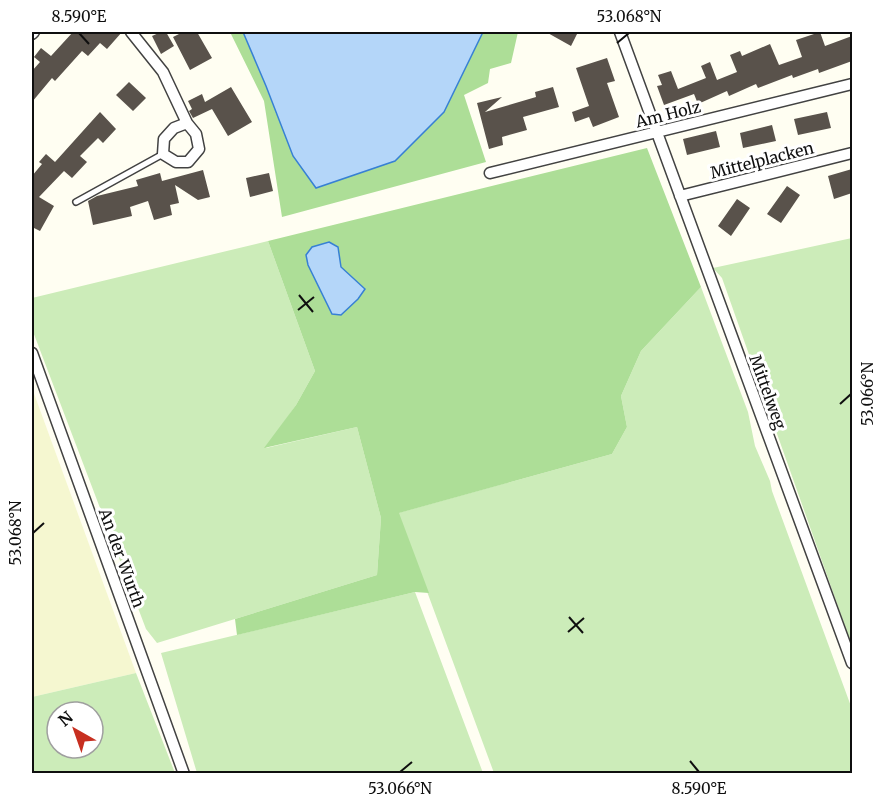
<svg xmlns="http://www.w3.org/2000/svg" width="884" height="805" viewBox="0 0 884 805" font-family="Merriweather,serif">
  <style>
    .farmland { fill: #f5f7d0 }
    .green { fill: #ccecb9; fill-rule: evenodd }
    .forest { fill: #adde97 }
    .water { fill: #b4d6f9; stroke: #3780d4; stroke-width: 1.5 }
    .building { fill: #59524b }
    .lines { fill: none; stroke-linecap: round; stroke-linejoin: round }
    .service-casing { stroke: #424242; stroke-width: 8 }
    .minor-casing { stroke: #424242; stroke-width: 13 }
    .service { stroke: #fff; stroke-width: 5 }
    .minor { stroke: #fff; stroke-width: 10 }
    .ticks { fill: none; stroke: #0f0f0f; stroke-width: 2 }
    .labels { text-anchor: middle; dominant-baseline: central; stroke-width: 6; stroke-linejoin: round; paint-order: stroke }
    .street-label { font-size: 16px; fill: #0f0f0f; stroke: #fff }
    .neatline { fill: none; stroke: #0f0f0f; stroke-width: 2 }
    .ticks-label { font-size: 15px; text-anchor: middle; fill: #0f0f0f }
  </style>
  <rect width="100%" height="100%" fill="#fffef2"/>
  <path class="farmland" d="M32 388 136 673 32 697Z"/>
  <path class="green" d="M852 238V646L722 278 713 268Z
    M268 241 315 371 296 405 266 448 357 427 381 518 377 575 157 643 146 629 32 329V298Z
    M701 287 748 412 755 446 770 481 772 491 852 709V773H494L398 513 612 454 627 427 621 396 641 351Z
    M415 592 483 773H197L161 653Z
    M136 673 175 773H32V697ZM57 712H93V748H57Z"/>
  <path class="forest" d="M230 32H243L266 86 444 112 483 32H518L511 63 490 69 488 83 464 95 486 162 282 217 264 101Z
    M647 148 701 287 641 351 621 396 627 427 612 454 399 513 429 593 415 592 237 635 235 619 377 575 381 518 357 427 264 448 296 405 315 371 268 241Z"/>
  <path class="water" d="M243 32H483L444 112 395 161 316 188 293 156 266 86Z
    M329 242 338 247 341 267 365 289 358 299 341 315 332 314 308 265 306 255 312 247Z"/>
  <path class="building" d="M73 32H122L107 49 100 43 88 56 82 51 55 81 52 78 32 102V71L40 62 34 57 41 48 51 56Z
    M161 32H166L174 46 161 54 152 36Z
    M183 32H197L212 58 190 70 173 37Z
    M546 32H578L571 46Z
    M820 32 825 46 852 36V61L819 73 818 69 793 78 792 75 758 88 756 84 729 96 727 91 698 104 694 94 664 105 657 86 662 85 658 75 671 71 678 89 706 78 701 66 710 62 717 80 737 72 730 55 740 51 742 56 770 44 779 65 802 57 796 40Z
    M607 58 615 81 607 83 619 117 593 127 589 117 575 122 572 112 589 106 576 68Z
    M129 82 146 98 133 111 116 95Z
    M231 87 252 122 228 136 212 109 193 118 189 111 192 109 188 101 202 94 205 102Z
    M553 87 559 107 523 117 527 130 502 137 503 145 489 149 477 103 502 97 485 112 536 97 535 92Z
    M100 112 116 129 103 143 98 138 80 156 87 162 72 178 64 171 39 197 54 206 40 231 32 227V176L42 164 39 162 46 154 55 162Z
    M827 112 831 128 798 135 794 119Z
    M772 125 776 141 743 148 740 133Z
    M716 131 720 147 687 155 683 139Z
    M852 169V193L834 199 828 176Z
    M203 170 210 197 198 200 175 185 179 203 170 205 172 215 154 220 148 201 130 207 132 216 93 225 88 201 97 196 138 186 136 180 160 173 162 181Z
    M269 173 273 191 250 197 246 178Z
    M787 186 800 195 781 223 767 214Z
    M737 199 750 208 731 236 718 226Z"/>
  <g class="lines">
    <defs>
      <path id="service" d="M76 202 163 154"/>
      <path id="minor" d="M131 32 163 72 187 123 196 134 199 149 188 162H176L163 154 164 139 174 128 187 123
        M620 32 852 663
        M32 34 34 32
        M490 173 852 84
        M680 196 852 153
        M32 353 184 774"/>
    </defs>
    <use href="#service" class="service-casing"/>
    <use href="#minor" class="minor-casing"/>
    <use href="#service" class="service"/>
    <use href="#minor" class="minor"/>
  </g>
  <path class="ticks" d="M79 33 89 44M617 43 629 33M299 295 313 312M298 310 314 297M840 404 851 394M33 533 44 523M569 617 583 633M568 632 584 618M690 761 699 772M400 772 412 762"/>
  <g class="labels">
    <g class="street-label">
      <text transform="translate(668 114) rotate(-14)">Am Holz</text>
      <text transform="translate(762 160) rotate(-14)">Mittelplacken</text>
      <text transform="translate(768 392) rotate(70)">Mittelweg</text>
      <text transform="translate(122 558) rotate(70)">An der Wurth</text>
    </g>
  </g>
  <rect width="884" height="805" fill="none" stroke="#ffffff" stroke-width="66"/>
  <g transform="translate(75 730) rotate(320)"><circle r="28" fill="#ffffff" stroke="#9f9f9f" stroke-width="1.5"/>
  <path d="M0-4.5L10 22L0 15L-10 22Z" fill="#c72f20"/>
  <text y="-9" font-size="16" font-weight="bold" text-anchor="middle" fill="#0f0f0f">N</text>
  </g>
  <rect x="33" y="33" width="818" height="739" class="neatline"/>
  <g class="ticks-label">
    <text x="79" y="22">8.590°E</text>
    <text x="629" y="22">53.068°N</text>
    <text transform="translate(868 394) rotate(-90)" y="5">53.066°N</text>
    <text transform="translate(16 533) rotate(-90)" y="5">53.068°N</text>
    <text x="400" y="794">53.066°N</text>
    <text x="699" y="794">8.590°E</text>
  </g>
</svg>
